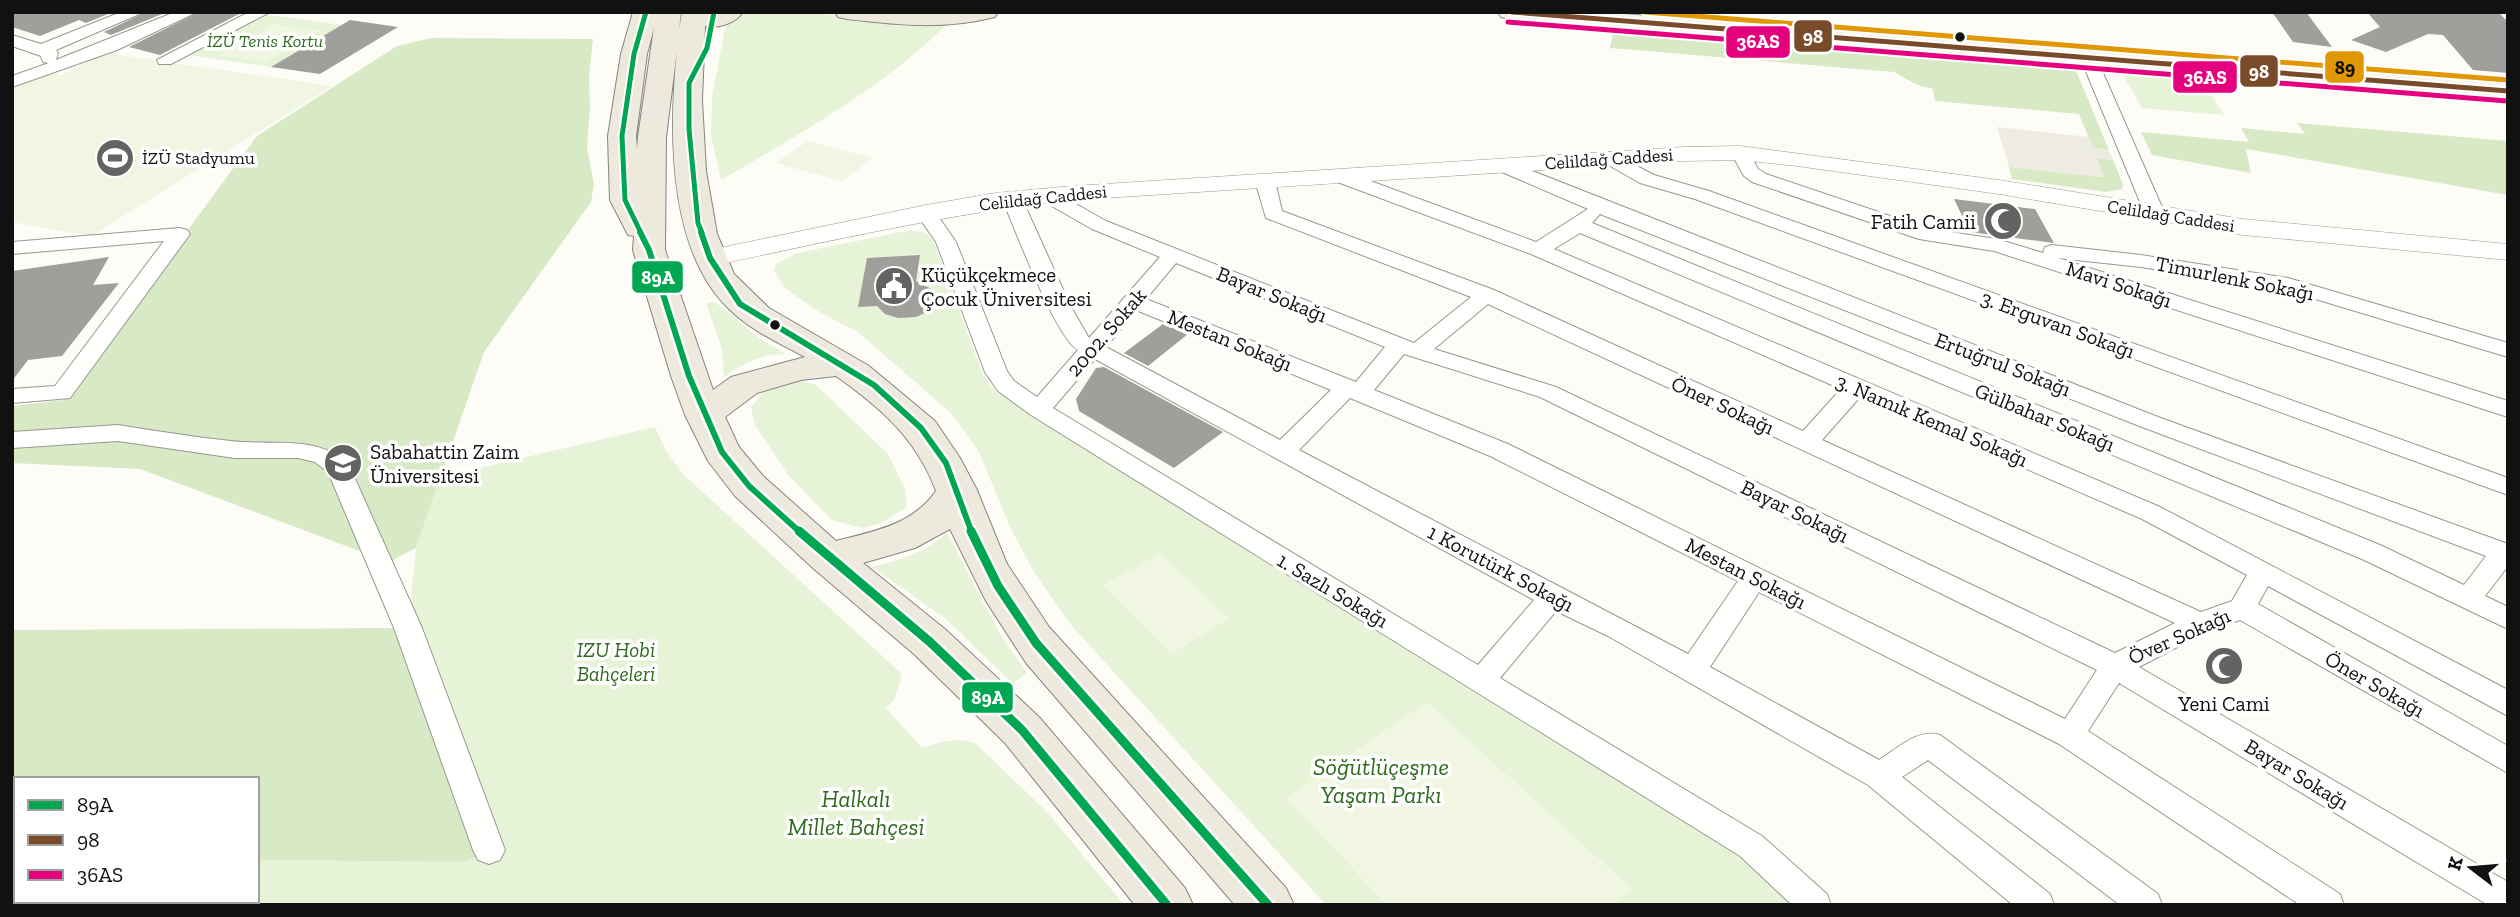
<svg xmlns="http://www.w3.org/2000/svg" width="2520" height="917" viewBox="0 0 2520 917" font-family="'Zilla Slab',serif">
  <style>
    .green { fill: #e7f3d7 }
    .forest { fill: #d8eac5 }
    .pitch { fill: #f0f6e1 }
    .plaza { fill: #edebe2 }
    .building { fill: #a19f9c }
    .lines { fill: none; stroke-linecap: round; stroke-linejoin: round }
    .minor-casing { stroke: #979795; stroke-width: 2 }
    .tertiary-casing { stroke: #979795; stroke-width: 1 }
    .secondary-casing { stroke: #8e8d8b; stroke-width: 2 }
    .primary-casing { stroke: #858482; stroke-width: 2 }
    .minor { fill: #fffffe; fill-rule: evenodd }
    .tertiary { fill: #fffffe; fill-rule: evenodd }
    .secondary { fill: #f6f4eb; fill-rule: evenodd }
    .primary { fill: #ede9dc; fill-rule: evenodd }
    .bus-1-far2-casing { stroke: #fff; stroke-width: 9 }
    .bus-1-far1-casing { stroke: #fff; stroke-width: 11 }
    .bus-1-casing { stroke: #fff; stroke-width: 14 }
    .bus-2-casing { stroke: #fff; stroke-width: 9 }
    .bus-3-casing { stroke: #fff; stroke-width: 9 }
    .bus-4-casing { stroke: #fff; stroke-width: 9 }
    .bus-1-far2 { stroke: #00a651; stroke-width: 5 }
    .bus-1-far1 { stroke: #00a651; stroke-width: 6 }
    .bus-1 { stroke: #00a651; stroke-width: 9 }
    .bus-2 { stroke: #7a4b2a; stroke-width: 5 }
    .bus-3 { stroke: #e5007d; stroke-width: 5 }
    .bus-4 { stroke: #e09702; stroke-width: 5 }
    .bus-dot { fill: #111; stroke: #fff; stroke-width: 2.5 }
    .labels { text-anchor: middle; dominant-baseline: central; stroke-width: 7; stroke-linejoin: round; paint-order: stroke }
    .far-park-label { font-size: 18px; font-style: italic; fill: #2f6b1f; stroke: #fff }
    .far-poi-label { font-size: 18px; fill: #111; stroke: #fff; text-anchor: start }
    .far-street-label { font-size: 18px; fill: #111; stroke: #fff }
    .poi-label { font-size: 21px; fill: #111; stroke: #fff; text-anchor: start }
    .street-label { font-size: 21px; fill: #111; stroke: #fff }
    .park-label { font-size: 21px; font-style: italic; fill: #2f6b1f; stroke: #fff }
    .near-park-label { font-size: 24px; font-style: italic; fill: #2f6b1f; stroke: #fff }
    .line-badge { stroke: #fff; stroke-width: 2.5 }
    .badge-label { font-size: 19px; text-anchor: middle; font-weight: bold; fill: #fff }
    .pale-badge-label { font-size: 19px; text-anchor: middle; font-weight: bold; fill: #111 }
  </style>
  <rect width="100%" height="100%" fill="#fdfcf7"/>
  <path class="green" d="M746 12H805L925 25 947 24C887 85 795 137 721 180L711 136 712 96 726 24 732 18Z
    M263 14 342 25 271 67 188 55Z
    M2122 73 2202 80 2224 115 2142 108Z
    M911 230 927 233 934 242 983 375 995 391 1741 856 1793 905H1326L1071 625 1034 572 1010 527 979 452 952 414 858 332 819 312 786 289 774 271 776 264 797 253Z
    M715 302 759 338 786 354C761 354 744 363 724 377L722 349 706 303Z
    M798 380 816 385 888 454 905 489 907 507 882 523 862 528 832 520 788 475 755 425 751 407 765 390Z
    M655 427 666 451 684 475 902 674 894 700 886 708 922 748C939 742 958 737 975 743L1047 812 1124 905H150L162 901H257V860L465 862 408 628 416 548 441 477Z
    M947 533 1000 634 1027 673 1013 684 946 619 872 567C900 561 925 552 947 533Z"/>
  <path class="forest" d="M1634 26 2062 63 2077 73 2109 150 2093 148 2079 114 1935 101 1933 89 1917 85 1894 72 1610 48 1613 34 1620 28Z
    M431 38 593 39 589 75 590 106 587 148 594 184 591 202 484 352 416 548 389 562 140 469 12 463V406L63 400 257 136 397 46Z
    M2297 123 2508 141V195L2246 149 2251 173 2152 155 2141 132 2249 142 2241 128 2305 134Z
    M2097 158 2113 160 2123 184 2122 189 2106 192 2012 179 2009 167 2103 177Z
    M408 628 489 850 465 862 257 860V779H16V901H162L150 905H12V630Z"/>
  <path class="pitch" d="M274 24 321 31 301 42 254 36Z
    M239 44 286 50 266 62 218 55Z
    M106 53 332 86 91 236 12 222V84L48 73 62 75Z
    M808 141 873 158 842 181 776 163Z
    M1160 553 1229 619 1171 654 1103 585Z
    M1427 702 1632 889 1613 905H1387L1286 798Z"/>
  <path class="plaza" d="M1997 127 2089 137 2093 148 2109 150 2113 160 2097 158 2104 177 2009 167Z"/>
  <path class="building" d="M12 12H113L86 23 79 20 40 36 12 27Z
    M146 12H167L111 35 104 32Z
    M199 12H243L160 55 129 47Z
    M2272 12H2306L2332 47 2293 42Z
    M2367 12H2498L2508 22V73L2473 70 2443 35 2428 34 2386 52 2351 40 2380 27Z
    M350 20 398 27 320 74 271 67Z
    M1954 199 2035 209 2054 243 1970 232Z
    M920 255 916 281 933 290 938 297 929 311 916 317 898 318 885 314 877 306 858 307 867 258Z
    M109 257 93 285 119 283 62 356 28 360 12 381V271Z
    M1163 324 1188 334 1148 366 1124 353Z
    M1104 367 1223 432 1174 468 1079 411 1076 399 1096 368Z"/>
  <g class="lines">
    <defs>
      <path id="minor" d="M121 12H144L56 50 58 53 56 60 175 12H197L117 50 12 87V76L49 63 43 62 41 56 12 46V35L41 44Z
        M249 12H270L171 64H159L157 60Z
        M2088 52 2096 57 2165 214 2162 218H2148L2145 214 2080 57Z
        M1740 147 1747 149 1758 169 1766 174 1929 229 1997 239 2043 253 2045 247 2052 245 2141 255 2288 278 2508 343V357L2285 290 2141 267 2058 258 2508 401V417L1994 251 1919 239 1752 182 1744 176 1731 153Z
        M1610 152 1654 175 1709 191 2508 478V495L1695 199 1640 183 1603 162 1601 158Z
        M1502 159 2158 417 2508 544V566L2485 596 2508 607V629L2362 559 1580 233 1554 249 2160 507 2508 690V716L2268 586 2258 604 2508 746V773L2240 620 2210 630 2139 667 2508 882V905H2488L2119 683 2088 731 2340 894 2344 905H2300L2059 744 1759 592 1710 667 1879 760C1897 749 1918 728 1940 735L2158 894 2162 905H2120L1928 760 1902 777 2050 894 2054 905H2013L1868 785 1608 636 1556 611 1500 678 1762 836 1827 894 1831 905H1792L1740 856 1031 415 998 391 985 372 936 242 916 213 919 209H933L956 242 1007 371 1014 381 1037 397 1078 350C1055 337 1015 228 1002 199L1012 193 1022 199 1071 307 1089 338 1160 257 1092 229 1041 200 1038 196 1041 192H1055L1106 221 1414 343 1471 297 1266 218 1255 181 1265 175 1275 181 1282 211 1494 290 1803 431 1841 389 1531 254 1332 180 1329 176 1339 170 1346 172 1536 242 1588 209 1495 169 1493 165 1495 161ZM1600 214 2142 427 2486 556 2464 585 2380 545 1592 223ZM1176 263 1385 347 1356 382 1146 299ZM1488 304 2175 623 2115 653 1556 387 1434 349ZM1136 310 1331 390 1280 440 1106 347ZM1404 354 1540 397 2097 670 2065 719 1508 444 1374 390ZM1095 359 1534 600 1478 665 1053 408ZM1860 397 2142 519 2247 575 2232 601 2201 612 1822 440ZM1350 398 1490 456 1738 581 1688 654 1299 450Z
        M180 228 187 230 190 234 70 398 12 403V389L55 386 164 241 12 254V242Z
        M118 425C156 431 193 437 231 441 273 446 311 435 347 461L422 628 505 850 500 860 489 864 478 860 473 850 394 628 328 472 315 462 298 458H235L118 441 12 448V432Z"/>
      <path id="tertiary" d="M1740 146 1999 180 2243 219 2508 244V260L2243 235 1999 194 1797 166 1740 160 1684 161 1073 200C950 213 831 241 710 266L701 264 697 258 701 252 710 250 926 205 996 193 1073 186 1684 147Z"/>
      <path id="secondary" d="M1498 12H1599L2508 84V98L1509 19 1501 17Z"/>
      <path id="primary" d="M633 12H681L679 30 682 12H743C736 23 718 29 705 26L702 100 706 171 717 234 734 274 769 308 869 366 935 421 960 458 977 490 1007 564 1049 627 1286 888 1294 905H1235L1026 663 986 601 950 529 915 548 863 563 946 630 1039 717 1185 888 1193 905H1135L1005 743 914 654 814 569 735 496 708 461 685 415 671 376 633 250 634 236 628 235 610 200 608 136 621 54ZM654 28 638 137 637 149 636 136 647 54ZM677 50C669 131 667 249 729 309 750 330 779 343 805 357L731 377 713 390 665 250 666 137ZM836 376C881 408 916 438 936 491 912 525 875 531 836 541L763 476 739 447 725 417 757 393 801 380Z
        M835 12H998L995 17C944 30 898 25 847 19L838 17Z"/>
    </defs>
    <use href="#minor" class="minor-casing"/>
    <use href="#tertiary" class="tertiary-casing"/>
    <use href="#secondary" class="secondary-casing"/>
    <use href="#primary" class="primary-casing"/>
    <use href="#minor" class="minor"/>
    <use href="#tertiary" class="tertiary"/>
    <use href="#secondary" class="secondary"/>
    <use href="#primary" class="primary"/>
    <defs>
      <path id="bus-1-far2" d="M641 233 625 200 622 136 634 54 646 12
        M702 233 698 223 689 129V83L707 48 714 12"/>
      <path id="bus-1-far1" d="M640 232 649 250 689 376 722 452 749 486 801 533
        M701 232 710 258 740 304 874 385 921 428 946 463 972 533"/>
      <path id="bus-1" d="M799 531 930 642 1022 730 1167 905
        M971 531 998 586 1036 643 1268 905"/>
      <path id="bus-2" d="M1512 12 2508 91"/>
      <path id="bus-3" d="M1508 22 2507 101"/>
      <path id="bus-4" d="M1645 12 2508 80"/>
    </defs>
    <use href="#bus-1-far2" class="bus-1-far2-casing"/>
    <use href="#bus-1-far1" class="bus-1-far1-casing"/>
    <use href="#bus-1" class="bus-1-casing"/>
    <use href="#bus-2" class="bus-2-casing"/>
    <use href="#bus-3" class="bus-3-casing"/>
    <use href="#bus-4" class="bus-4-casing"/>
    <use href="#bus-1-far2" class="bus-1-far2"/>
    <use href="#bus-1-far1" class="bus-1-far1"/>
    <use href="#bus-1" class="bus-1"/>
    <use href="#bus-2" class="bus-2"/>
    <use href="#bus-3" class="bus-3"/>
    <use href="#bus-4" class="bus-4"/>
  </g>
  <defs>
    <symbol id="stadium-disc" viewBox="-11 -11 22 22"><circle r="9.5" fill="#646362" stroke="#fff"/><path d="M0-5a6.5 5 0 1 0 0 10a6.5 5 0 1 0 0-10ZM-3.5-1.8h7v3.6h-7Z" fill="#fff"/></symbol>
    <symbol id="mosque-disc" viewBox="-11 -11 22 22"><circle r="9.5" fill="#646362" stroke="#fff"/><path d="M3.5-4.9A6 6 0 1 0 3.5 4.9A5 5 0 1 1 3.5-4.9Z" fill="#fff"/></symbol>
    <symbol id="civic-disc" viewBox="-11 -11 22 22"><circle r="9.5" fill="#646362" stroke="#fff"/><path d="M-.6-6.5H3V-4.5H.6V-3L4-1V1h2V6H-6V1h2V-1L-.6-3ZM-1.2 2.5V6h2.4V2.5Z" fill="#fff"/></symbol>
    <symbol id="university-disc" viewBox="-11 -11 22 22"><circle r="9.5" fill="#646362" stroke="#fff"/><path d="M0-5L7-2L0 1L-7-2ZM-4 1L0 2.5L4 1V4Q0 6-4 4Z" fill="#fff"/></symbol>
  </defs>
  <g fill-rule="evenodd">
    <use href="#stadium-disc" x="93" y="136" width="44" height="44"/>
    <use href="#mosque-disc" x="1981" y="199" width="44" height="44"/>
    <use href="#civic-disc" x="872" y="264" width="44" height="44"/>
    <use href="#university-disc" x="321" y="441" width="44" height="44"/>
    <use href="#mosque-disc" x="2202" y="644" width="44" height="44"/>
  </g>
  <g class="bus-dot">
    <circle cx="1960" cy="37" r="6"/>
    <circle cx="775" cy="325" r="6"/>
  </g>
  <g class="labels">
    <g class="far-park-label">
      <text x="265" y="41">İZÜ Tenis Kortu</text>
    </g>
    <g class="far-poi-label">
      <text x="142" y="158">İZÜ Stadyumu</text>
    </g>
    <g class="far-street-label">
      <text transform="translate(1609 159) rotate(-4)">Celildağ Caddesi</text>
      <text transform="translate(1043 198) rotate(-6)">Celildağ Caddesi</text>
      <text transform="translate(2171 216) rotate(9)">Celildağ Caddesi</text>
    </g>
    <g class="poi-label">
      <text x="1976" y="221" text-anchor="end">Fatih Camii</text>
      <text x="921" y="274">Küçükçekmece<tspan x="921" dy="24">Çocuk Üniversitesi</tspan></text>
      <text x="370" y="451">Sabahattin Zaim<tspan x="370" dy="24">Üniversitesi</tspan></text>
      <text x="2224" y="703" text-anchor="middle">Yeni Cami</text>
    </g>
    <g class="street-label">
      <text transform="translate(2235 278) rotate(11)">Timurlenk Sokağı</text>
      <text transform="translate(2119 284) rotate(18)">Mavi Sokağı</text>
      <text transform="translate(1272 294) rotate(22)">Bayar Sokağı</text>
      <text transform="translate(2058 324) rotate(20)">3. Erguvan Sokağı</text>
      <text transform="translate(1106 332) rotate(-49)">2002. Sokak</text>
      <text transform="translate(1230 340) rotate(22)">Mestan Sokağı</text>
      <text transform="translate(2003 364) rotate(21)">Ertuğrul Sokağı</text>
      <text transform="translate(1723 405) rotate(25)">Öner Sokağı</text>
      <text transform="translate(2045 417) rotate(22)">Gülbahar Sokağı</text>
      <text transform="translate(1932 420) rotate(23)">3. Namık Kemal Sokağı</text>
      <text transform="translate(1795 511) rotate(26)">Bayar Sokağı</text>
      <text transform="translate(1501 568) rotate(28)">1 Korutürk Sokağı</text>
      <text transform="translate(1746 573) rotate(27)">Mestan Sokağı</text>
      <text transform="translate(1333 590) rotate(31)">1. Sazlı Sokağı</text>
      <text transform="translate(2179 636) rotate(-24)">Över Sokağı</text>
      <text transform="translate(2375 684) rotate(30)">Öner Sokağı</text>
      <text transform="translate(2297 774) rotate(31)">Bayar Sokağı</text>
    </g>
    <g class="park-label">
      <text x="616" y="649">IZU Hobi<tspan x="616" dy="24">Bahçeleri</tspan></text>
    </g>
    <g class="near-park-label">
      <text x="1381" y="766">Söğütlüçeşme<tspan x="1381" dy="28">Yaşam Parkı</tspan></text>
      <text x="856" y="798">Halkalı<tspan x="856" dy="28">Millet Bahçesi</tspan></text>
    </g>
  </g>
  <g class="line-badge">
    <rect x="1793" y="19" width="40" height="34" rx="7" fill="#7a4b2a"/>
    <rect x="1725" y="25" width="66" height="34" rx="7" fill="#e5007d"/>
    <rect x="2324" y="50" width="41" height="34" rx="7" fill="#e09702"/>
    <rect x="2239" y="54" width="40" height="34" rx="7" fill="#7a4b2a"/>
    <rect x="2172" y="60" width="66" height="34" rx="7" fill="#e5007d"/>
    <rect x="631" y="260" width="53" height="34" rx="7" fill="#00a651"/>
    <rect x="961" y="681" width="53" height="33" rx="7" fill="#00a651"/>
  </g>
  <g class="badge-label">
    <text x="1813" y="43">98</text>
    <text x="1758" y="48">36AS</text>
    <text x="2259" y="78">98</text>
    <text x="2205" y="84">36AS</text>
    <text x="658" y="284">89A</text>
    <text x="988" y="704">89A</text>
  </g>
  <g class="pale-badge-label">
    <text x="2345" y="74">89</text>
  </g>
  <rect width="2520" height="917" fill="none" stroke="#111111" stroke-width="28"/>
  <rect x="14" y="777" width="245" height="126" fill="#ffffff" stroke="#a0a0a0" stroke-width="2"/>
  <rect x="28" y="800" width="35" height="10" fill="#00a651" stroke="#a0a0a0" stroke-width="2"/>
  <text x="77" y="812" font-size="21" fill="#111111">89A</text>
  <rect x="28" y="835" width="35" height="10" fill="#7a4b2a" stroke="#a0a0a0" stroke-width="2"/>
  <text x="77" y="847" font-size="21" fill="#111111">98</text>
  <rect x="28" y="870" width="35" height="10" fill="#e5007d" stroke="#a0a0a0" stroke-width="2"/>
  <text x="77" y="882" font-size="21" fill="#111111">36AS</text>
  <g transform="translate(2471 868) rotate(286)" stroke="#ffffff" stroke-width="5" paint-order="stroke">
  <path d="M0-5L12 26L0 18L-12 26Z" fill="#111111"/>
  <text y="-10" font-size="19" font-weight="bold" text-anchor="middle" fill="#111111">K</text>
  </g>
</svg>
